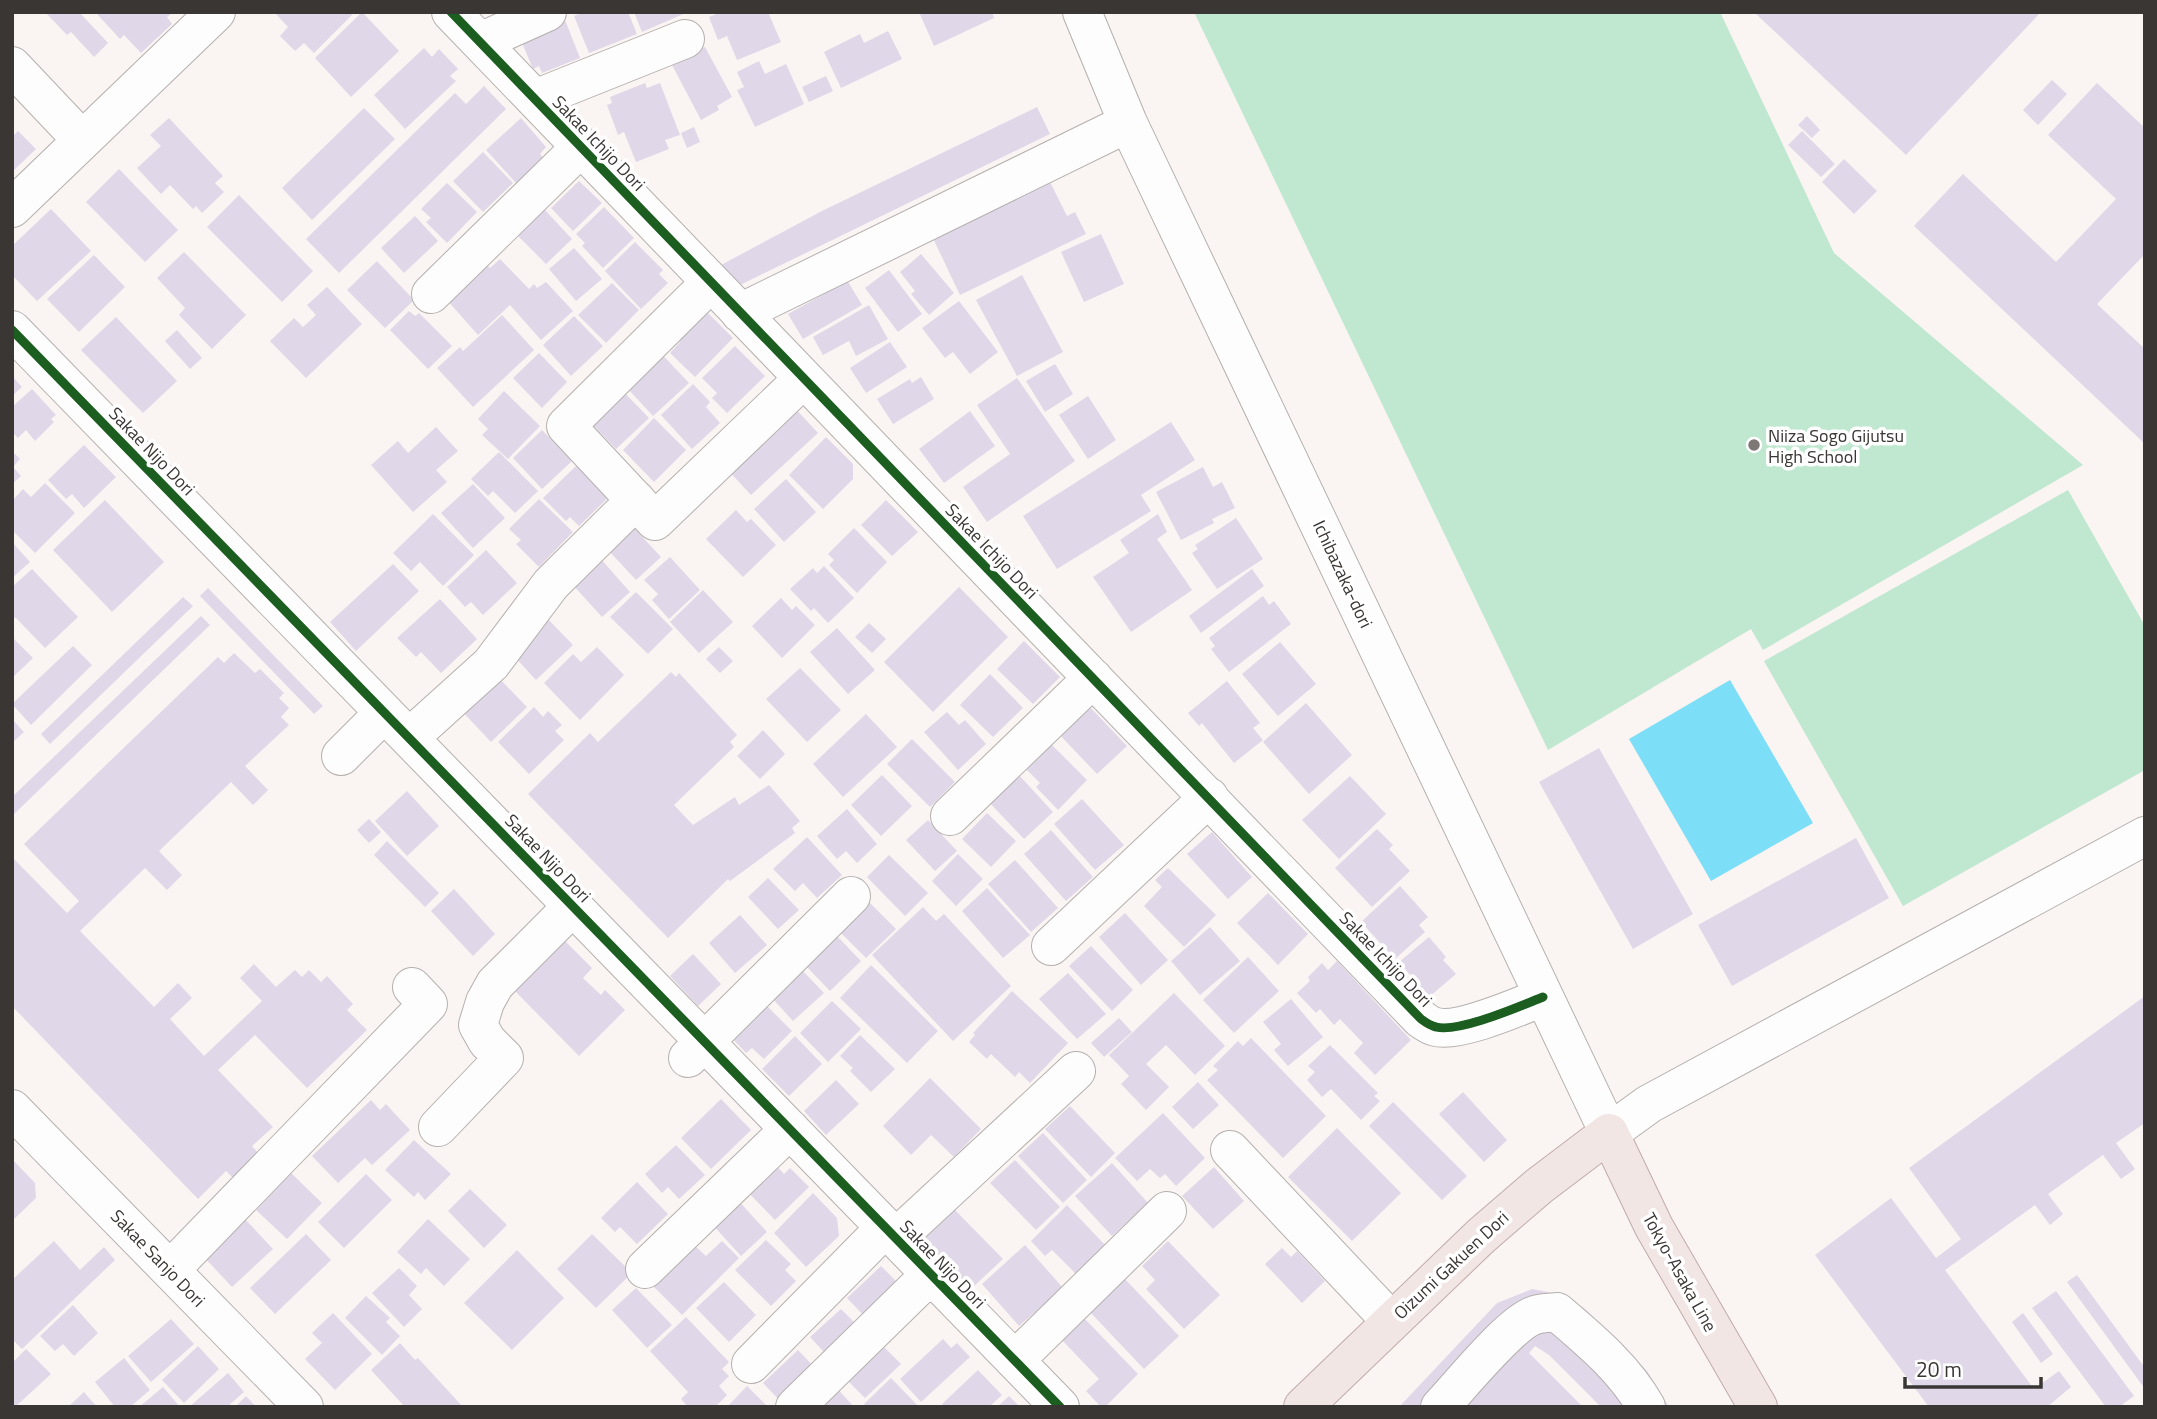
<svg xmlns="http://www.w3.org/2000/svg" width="2157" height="1419" viewBox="0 0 2157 1419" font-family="'Titillium Web',sans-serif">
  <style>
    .green { fill: #c0e8d0 }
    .water { fill: #7ddef7 }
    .building { fill: #e0d8e9 }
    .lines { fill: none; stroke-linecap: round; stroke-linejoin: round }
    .minor-casing { stroke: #b4b0ae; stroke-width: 40 }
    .major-casing { stroke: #c0aba9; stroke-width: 40 }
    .minor { stroke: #fefdfd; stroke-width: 38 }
    .major { stroke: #f2e6e5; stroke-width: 38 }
    .cycleway-casing { stroke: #fff; stroke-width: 13 }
    .cycleway { stroke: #1b5e20; stroke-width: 9 }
    .poi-dot { fill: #7d7876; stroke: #fff; stroke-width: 2.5 }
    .labels { text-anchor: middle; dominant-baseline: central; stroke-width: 7; stroke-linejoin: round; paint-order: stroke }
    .street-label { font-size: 18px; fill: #3a3634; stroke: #fff }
    .poi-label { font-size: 18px; fill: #3a3634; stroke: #fff; text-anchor: start }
  </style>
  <rect width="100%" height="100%" fill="#faf4f2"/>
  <path class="green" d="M1194 12H1720L1834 253 2083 465 1763 650 1751 629 1548 750Z
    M2068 490 2145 626V770L1903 906 1764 661Z"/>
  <path class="water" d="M1730 680 1813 823 1711 881 1629 739Z"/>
  <path class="building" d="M45 12H79L108 43 94 57 71 32 67 35Z
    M95 12H173L167 17 172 24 141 53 124 35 120 39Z
    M274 12H355L314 53 304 43 295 51 280 36 288 27Z
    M362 12 399 51 351 97 315 58Z
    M583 12H628L637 34 589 53 574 16Z
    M634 12H688L642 32Z
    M721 12H768L781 42 737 60 727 36 718 40 709 17Z
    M919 12H992L994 18 934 46Z
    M1754 12H2041L1906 155Z
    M565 20 580 58 542 73 539 66 533 69 520 38Z
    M888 31 902 59 841 88 824 52 860 34 864 43Z
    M705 47 732 97 717 106 719 110 701 120 672 65Z
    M424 48 432 57 439 49 458 69 450 76 456 81 405 129 374 95Z
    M759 61 765 74 786 64 804 104 755 127 737 90 744 87 737 72Z
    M826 76 833 91 809 102 802 87Z
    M2052 80 2067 94 2038 125 2023 110Z
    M645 83 647 88 660 83 680 135 665 140 669 149 636 162 624 132 618 135 607 105 612 103 610 97Z
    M2097 83 2145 128V254L2097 304 2145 349V444L1914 226 1963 174 2056 262 2116 199 2048 135Z
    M484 86 506 109 339 273 306 239 455 93 466 104Z
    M1037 107 1050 134 740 285 721 265 822 211Z
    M364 108 395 139 312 220 282 188Z
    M1807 116 1820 130 1812 138 1798 125Z
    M169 118 223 176 215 183 224 192 202 213 196 206 193 209 170 185 161 194 137 168 161 146 150 135Z
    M521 118 546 147 540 154 544 159 517 184 486 150Z
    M694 127 700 142 687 148 681 133Z
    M18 131 36 149 12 172V137Z
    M1802 131 1835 164 1821 177 1788 145Z
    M483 152 513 183 483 212 453 181Z
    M1844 159 1877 191 1854 214 1822 182Z
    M119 169 178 230 145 262 86 202Z
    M1048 178 1067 216 1075 212 1086 234 960 295 931 234Z
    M579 181 602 203 573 231 551 208Z
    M447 183 477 212 447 243 426 222 431 218 421 209Z
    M239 195 313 271 282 302 207 227Z
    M604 207 634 238 603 268 582 246 585 243 576 234Z
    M51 209 91 251 37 301 12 275V246Z
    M544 209 572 239 546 264 517 235Z
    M415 216 438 241 404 273 381 248Z
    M1101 234 1124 284 1084 302 1061 252Z
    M635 242 663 270 659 274 668 283 641 309 605 271Z
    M574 248 602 279 576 301 549 269Z
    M184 252 246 315 212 349 179 315 185 308 157 278Z
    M921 254 954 293 929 315 911 294 915 291 900 272Z
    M94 255 125 287 79 332 47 299Z
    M500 259 529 289 534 284 537 288 546 282 573 311 541 340 510 305 478 335 447 300 486 264 490 268Z
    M377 261 414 300 385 328 347 290Z
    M889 270 922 314 898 332 865 288Z
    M844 275 862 305 803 339 788 314 824 294 820 288Z
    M1022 275 1063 352 1017 376 976 300Z
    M612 283 639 310 606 343 578 315Z
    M327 287 362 324 306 378 270 341 294 318 303 327 316 315 307 305Z
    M959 301 998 352 970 374 953 352 945 358 922 328Z
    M869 305 888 339 856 356 849 341 823 355 813 337Z
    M704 309 733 338 695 377 670 353 680 342 671 334Z
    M409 311 415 316 419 313 452 346 428 369 390 330Z
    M502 315 534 350 473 407 437 368 460 347 463 351Z
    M574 316 603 346 571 376 543 345Z
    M116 317 177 381 143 413 81 350Z
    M177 330 202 358 190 369 165 341Z
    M890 342 907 367 866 393 850 368Z
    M735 346 765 376 727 413 712 398 717 393 702 378Z
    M656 348 689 383 653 416 628 389Z
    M539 353 567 382 542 408 513 378Z
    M1055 364 1073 394 1045 412 1026 381Z
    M12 376 22 387 12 396Z
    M921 377 934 399 893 424 877 399 910 379 912 383Z
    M1017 378 1075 461 987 522 963 487 1010 454 977 405Z
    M693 384 710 402 706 407 720 423 692 449 661 415Z
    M619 387 649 418 616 449 586 418Z
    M32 389 56 415 51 419 54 422 35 441 26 430 18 438 12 432V407Z
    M504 391 540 426 508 459 482 435 488 429 478 419Z
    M1088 396 1116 440 1088 459 1059 415Z
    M793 406 818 433 751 495 726 468Z
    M970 411 995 446 944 483 919 449Z
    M654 418 686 450 654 482 623 450Z
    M1171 422 1195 460 1141 495 1151 511 1057 569 1023 516Z
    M436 427 458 451 436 470 447 482 413 512 371 465 398 441 408 453Z
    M542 430 572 461 542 489 513 458Z
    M826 437 853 464V479L823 509 789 475Z
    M84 445 116 477 84 508 72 494 66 499 48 480Z
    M12 451 20 459 13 467 21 476 12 484Z
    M499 452 538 491 515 513 493 491 488 496 471 479Z
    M578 464 609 497 579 526 570 517 566 521 543 498Z
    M1203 467 1213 487 1222 482 1235 508 1212 519 1214 523 1181 540 1156 492Z
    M786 479 816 512 784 542 754 509Z
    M45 483 75 513 35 553 12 530V501L23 489 31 497Z
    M473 484 505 518 473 548 441 513Z
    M539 499 573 532 539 567 516 544 521 540 509 529Z
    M105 500 164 562 112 612 53 550Z
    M886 500 918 532 892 556 861 525Z
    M736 510 747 522 751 519 776 545 743 577 706 539Z
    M433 514 474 555 443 586 420 562 411 571 393 553Z
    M1158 514 1167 532 1157 539 1192 590 1131 632 1093 577 1129 553 1120 540Z
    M1236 518 1263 559 1217 589 1192 553 1198 549 1195 545Z
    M634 528 661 557 636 580 609 551Z
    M854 528 887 562 857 593 829 565 834 560 828 554Z
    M12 542 30 562 12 578Z
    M486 550 517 583 483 615 471 602 465 607 447 587Z
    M670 557 700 590 669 619 652 600 658 594 644 580Z
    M600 558 630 592 602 617 572 584Z
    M393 564 419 591 356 651 330 622Z
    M824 566 854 598 828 623 814 608 811 611 790 589 813 568 817 573Z
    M32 569 78 617 45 648 15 617 12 621V587Z
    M1252 569 1264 586 1201 633 1189 616Z
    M959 587 1008 637 933 712 884 662Z
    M208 588 323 706 314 714 200 596Z
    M703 590 733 622 699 653 670 622Z
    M636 592 673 629 648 654 610 617Z
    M1263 596 1269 605 1274 601 1291 624 1229 672 1211 649 1215 646 1209 638Z
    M183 597 193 606 50 744 41 734Z
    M781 598 792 610 796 606 815 625 782 658 752 626Z
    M440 599 477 639 441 673 421 652 416 657 397 638Z
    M544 615 573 645 536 680 512 654Z
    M201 616 210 625 12 816V797Z
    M869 623 886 639 872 653 855 637Z
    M837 628 875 670 848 694 810 652Z
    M12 637 33 658 12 678Z
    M1024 641 1060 677 1033 704 997 669Z
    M1280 642 1316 684 1278 716 1242 674Z
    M73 646 92 665 31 725 12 704Z
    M597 647 624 675 580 720 544 683 573 654 581 662Z
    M719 647 733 661 720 673 706 659Z
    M234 653 255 673 260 669 284 693 279 698 289 708 281 717 289 725 245 766 268 790 253 805 231 782 159 851 182 875 167 890 145 868 80 931 154 1007 178 983 192 998 170 1019 204 1056 262 1001 240 978 254 964 276 987 295 970 302 977 309 970 321 982 327 976 353 1004 347 1010 367 1030 307 1088 255 1035 218 1070 273 1127 252 1146 258 1153 233 1178 226 1171 198 1199 12 1006V857L67 913 79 901 24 844 218 657 224 663Z
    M800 668 841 710 807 742 766 699Z
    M671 672 676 677 679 673 737 735 730 742 734 747 674 805 693 825 735 797 739 805 769 785 800 821 792 828 795 833 730 881 728 879 668 938 528 794 590 733 598 742Z
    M495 674 527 707 491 742 460 709Z
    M990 674 1023 708 993 737 960 705Z
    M1227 681 1260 723 1253 728 1263 740 1234 763 1202 723 1199 726 1188 713Z
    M1306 703 1352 755 1309 794 1263 742Z
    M534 707 543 717 548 711 562 725 555 731 564 740 529 774 498 742Z
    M1090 707 1127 746 1097 774 1056 731Z
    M947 712 959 725 965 720 986 744 958 770 924 732Z
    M866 714 897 747 843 797 813 764Z
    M12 719 24 732 12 743Z
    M763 730 785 754 760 779 737 756Z
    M912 739 955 782 930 807 887 764Z
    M1048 741 1087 780 1058 810 1036 787 1040 783 1023 766Z
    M1599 748 1693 914 1633 949 1539 782Z
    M1018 774 1053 812 1024 839 988 801Z
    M882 775 912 806 881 836 851 805Z
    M1350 776 1386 814 1339 859 1302 820Z
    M407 791 439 826 407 856 375 821Z
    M1082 799 1124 845 1095 870 1054 824Z
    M847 809 877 844 857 863 846 851 837 859 817 836Z
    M987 813 1016 841 991 867 962 839Z
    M369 819 381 832 369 843 357 830Z
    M928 820 957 851 935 871 906 840Z
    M1377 829 1393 845 1389 849 1410 871 1372 907 1335 868Z
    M1051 830 1093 877 1066 901 1024 854Z
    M1212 832 1252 877 1228 899 1187 854Z
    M807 837 842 875 817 898 803 883 795 891 773 869Z
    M1856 838 1889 898 1732 986 1698 925Z
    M387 841 439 893 425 907 374 855Z
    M958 854 983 879 956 906 932 881Z
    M889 855 928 893 905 916 867 877Z
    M1015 860 1058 908 1031 932 988 884Z
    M1168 868 1216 915 1184 947 1144 906 1162 887 1155 880Z
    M768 878 799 910 778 929 748 897Z
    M1400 886 1428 917 1419 925 1425 932 1395 959 1361 922Z
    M987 888 1030 935 1003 958 962 911Z
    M454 889 495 934 473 956 431 911Z
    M1268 893 1308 934 1278 965 1237 923Z
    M866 899 896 929 866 958 841 933Z
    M923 907 936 921 944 914 1011 986 953 1041 872 955Z
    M1125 913 1168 960 1141 985 1099 937Z
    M740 915 767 945 735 973 709 943Z
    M1210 927 1240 961 1200 995 1171 961Z
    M559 935 592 968 583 978 601 995 605 990 625 1010 579 1056 509 985Z
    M837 936 861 961 830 991 805 965Z
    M1429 937 1446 957 1443 960 1456 974 1429 997 1399 962Z
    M1091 946 1133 990 1112 1011 1069 966Z
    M693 954 721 984 698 1006 670 976Z
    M1248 957 1279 991 1234 1033 1203 1000Z
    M1337 961 1411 1040 1375 1075 1354 1053 1363 1043 1340 1019 1334 1025 1320 1009 1316 1013 1297 993 1310 981 1308 977 1322 963 1328 970Z
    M871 965 938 1031 907 1063 840 998Z
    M802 970 824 993 793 1021 772 998Z
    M1068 973 1106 1014 1077 1039 1039 999Z
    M1012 991 1068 1043 1030 1083 1019 1072 1015 1077 991 1054 987 1059 969 1042 975 1035 973 1033Z
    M1174 993 1225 1046 1195 1075 1166 1045 1146 1064 1169 1087 1146 1110 1121 1084 1129 1076 1109 1055Z
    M2145 996V1123L2116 1143 2135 1169 2121 1179 2103 1155 2048 1194 2063 1214 2050 1225 2035 1205 1945 1270 2034 1389 2059 1371 2071 1387 2047 1407H1929L1815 1255 1891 1198 1936 1258 1961 1239 1909 1168Z
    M1291 999 1323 1037 1288 1066 1274 1050 1281 1044 1263 1022Z
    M832 1001 861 1029 828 1062 800 1033Z
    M764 1003 792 1031 764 1059 752 1048 746 1053 731 1037Z
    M1119 1018 1132 1032 1104 1057 1091 1043Z
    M860 1035 895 1069 871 1092 850 1071 853 1068 840 1056Z
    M795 1036 822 1064 789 1096 762 1069Z
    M1251 1038 1326 1116 1283 1158 1207 1080 1218 1070 1213 1066 1238 1041 1243 1046Z
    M1330 1045 1378 1093 1374 1096 1380 1101 1361 1120 1331 1089 1322 1097 1307 1080 1315 1072 1308 1066Z
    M930 1078 981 1129 954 1157 931 1135 911 1155 883 1126Z
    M836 1080 859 1104 826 1135 804 1111Z
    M1198 1082 1219 1105 1193 1129 1172 1107Z
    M1463 1092 1507 1140 1484 1162 1439 1114Z
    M721 1099 751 1130 711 1169 681 1138Z
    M371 1100 380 1110 386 1104 410 1130 372 1165 365 1158 338 1183 312 1156Z
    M1393 1102 1467 1176 1442 1200 1369 1126Z
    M1070 1106 1115 1153 1091 1177 1045 1129Z
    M1163 1113 1205 1158 1176 1186 1165 1174 1160 1178 1150 1169 1137 1181 1115 1158Z
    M1337 1128 1401 1193 1352 1241 1288 1177Z
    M1043 1133 1087 1180 1063 1203 1018 1156Z
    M414 1140 451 1174 425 1200 418 1192 414 1197 385 1170Z
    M676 1145 705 1175 679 1199 668 1187 662 1193 645 1174Z
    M12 1159 35 1183 36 1198 12 1221Z
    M1015 1160 1060 1207 1036 1230 990 1183Z
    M773 1162 784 1174 790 1168 809 1187 775 1220 745 1189Z
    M1112 1163 1148 1203 1112 1236 1075 1196Z
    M1214 1167 1244 1201 1213 1229 1182 1196Z
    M291 1173 322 1203 287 1239 256 1210Z
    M366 1174 392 1200 344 1248 318 1222Z
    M637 1182 668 1214 637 1244 620 1227 615 1232 601 1218Z
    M470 1189 507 1225 484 1248 448 1211Z
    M813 1193 837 1218 839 1236 806 1267 774 1233Z
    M736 1198 767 1232 741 1256 710 1222Z
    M1067 1205 1105 1245 1076 1274 1052 1250 1045 1256 1031 1241Z
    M954 1209 1003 1259 972 1288 923 1238Z
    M245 1219 273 1249 232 1287 204 1257Z
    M428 1219 470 1259 444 1286 426 1268 421 1274 397 1252Z
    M306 1234 331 1260 275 1314 250 1288Z
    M592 1234 632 1273 596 1308 557 1269Z
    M766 1240 791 1264 785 1270 796 1281 771 1306 735 1270Z
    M54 1241 80 1270 104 1247 115 1260 22 1349 12 1339V1280Z
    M722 1241 739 1258 682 1315 652 1285 693 1244 706 1256Z
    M1168 1241 1220 1295 1184 1329 1146 1289 1155 1280 1142 1266Z
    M1025 1245 1063 1288 1019 1326 982 1284Z
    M1282 1248 1291 1257 1297 1251 1325 1281 1302 1303 1265 1264Z
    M517 1250 564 1298 512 1350 464 1303Z
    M881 1266 899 1284 869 1321 847 1298Z
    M399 1268 417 1286 409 1295 422 1309 404 1327 372 1293Z
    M2077 1275 2145 1368V1389L2067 1282Z
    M1125 1279 1179 1336 1144 1369 1090 1312Z
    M724 1282 756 1315 729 1342 696 1308Z
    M636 1288 672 1325 647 1348 612 1310Z
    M1532 1289 1564 1295 1585 1309 1647 1371 1669 1407H1601L1549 1355 1535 1346 1529 1353 1583 1407H1399L1497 1303Z
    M2056 1291 2134 1396 2119 1407H2106L2032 1308Z
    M366 1296 390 1318 386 1322 400 1336 382 1355 345 1318Z
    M73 1305 98 1333 74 1356 63 1344 55 1351 40 1336Z
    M841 1309 862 1330 824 1352 810 1337Z
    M333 1313 372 1354 335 1390 305 1359 322 1343 312 1333Z
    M2023 1313 2053 1354 2041 1363 2012 1322Z
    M686 1317 729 1362 722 1369 729 1376 719 1386 727 1395 715 1407H688L681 1399 688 1392 650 1351Z
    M171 1319 194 1344 151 1382 128 1356Z
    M1085 1319 1138 1374 1105 1407H1101L1086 1391 1099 1379 1062 1340Z
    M943 1339 951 1348 957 1343 970 1357 921 1402 900 1379Z
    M878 1341 901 1364 865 1398 842 1375Z
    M400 1343 415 1360 418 1358 463 1407H405L371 1370Z
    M198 1346 219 1369 184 1403 162 1380Z
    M26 1349 51 1374 15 1407 12 1404V1363Z
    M798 1350 817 1370 782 1403 763 1383Z
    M124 1358 150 1390 130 1407H115L95 1382Z
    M978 1370 1002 1395 989 1407H945L942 1404Z
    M228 1373 244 1392 227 1407H189Z
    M891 1378 919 1407H867L864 1404Z
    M747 1386 768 1407H727Z
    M163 1387 180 1407H139Z
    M836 1387 854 1407H814Z
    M84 1392 97 1407H68Z
    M246 1396 256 1407H235Z
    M1009 1396 1020 1407H997Z"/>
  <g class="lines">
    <defs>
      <path id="minor" d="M451 12 1421 1019C1425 1022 1431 1026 1436 1027 1459 1033 1520 1006 1543 997
        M1082 12 1128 123 1609 1133 1649 1104 2145 836
        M480 42 547 12
        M12 66 82 140
        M535 99 685 39
        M12 208 216 12
        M711 282 566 426 655 521 803 379
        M431 294 581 147
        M740 313 1128 123
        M12 330 1060 1407
        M409 738 491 664 551 584 636 500
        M341 756 384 713
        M950 816 1093 678
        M1051 946 1209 797
        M688 1058 851 896
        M12 1109 304 1407
        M438 1127 504 1058 487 1041 478 1025 485 1002 495 984 573 906
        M1230 1150 1391 1321
        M896 1238 1076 1071
        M645 1269 790 1129
        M170 1270 428 1004 412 987
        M1015 1360 1167 1211
        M751 1364 886 1227
        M795 1407 931 1274
        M1440 1407C1460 1386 1511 1322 1535 1315 1541 1313 1550 1313 1557 1312 1590 1340 1625 1369 1646 1407"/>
      <path id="major" d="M1303 1407 1481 1236 1539 1186 1609 1133 1654 1227 1758 1407"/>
    </defs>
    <use href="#minor" class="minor-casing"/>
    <use href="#major" class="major-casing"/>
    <use href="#minor" class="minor"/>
    <use href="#major" class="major"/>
    <defs>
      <path id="cycleway" d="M451 12 1421 1019C1425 1022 1431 1026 1436 1027 1459 1033 1520 1006 1543 997
        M12 330 1060 1407"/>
    </defs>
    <use href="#cycleway" class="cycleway-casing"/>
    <use href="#cycleway" class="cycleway"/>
  </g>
  <circle class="poi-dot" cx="1754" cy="445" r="7"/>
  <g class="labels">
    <g class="street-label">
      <text transform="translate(599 143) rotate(46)">Sakae Ichijo Dori</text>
      <text transform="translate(152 451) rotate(46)">Sakae Nijo Dori</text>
      <text transform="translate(992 551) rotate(46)">Sakae Ichijo Dori</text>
      <text transform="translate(1343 574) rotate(65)">Ichibazaka-dori</text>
      <text transform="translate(548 858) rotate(46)">Sakae Nijo Dori</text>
      <text transform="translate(1386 959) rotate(46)">Sakae Ichijo Dori</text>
      <text transform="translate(158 1258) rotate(46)">Sakae Sanjo Dori</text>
      <text transform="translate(943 1264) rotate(46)">Sakae Nijo Dori</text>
      <text transform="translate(1451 1265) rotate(-43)">Oizumi Gakuen Dori</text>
      <text transform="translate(1680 1272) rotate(61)">Tokyo-Asaka Line</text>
    </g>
    <g class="poi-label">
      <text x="1768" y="435">Niiza Sogo Gijutsu<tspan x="1768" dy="21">High School</tspan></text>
    </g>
  </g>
  <rect width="2157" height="1419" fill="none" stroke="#3a3634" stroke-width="28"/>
  <path d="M1905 1377v10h136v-10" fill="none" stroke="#3a3634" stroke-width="3.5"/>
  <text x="1916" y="1377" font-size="21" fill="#3a3634" stroke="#ffffff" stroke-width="5" paint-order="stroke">20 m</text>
</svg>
